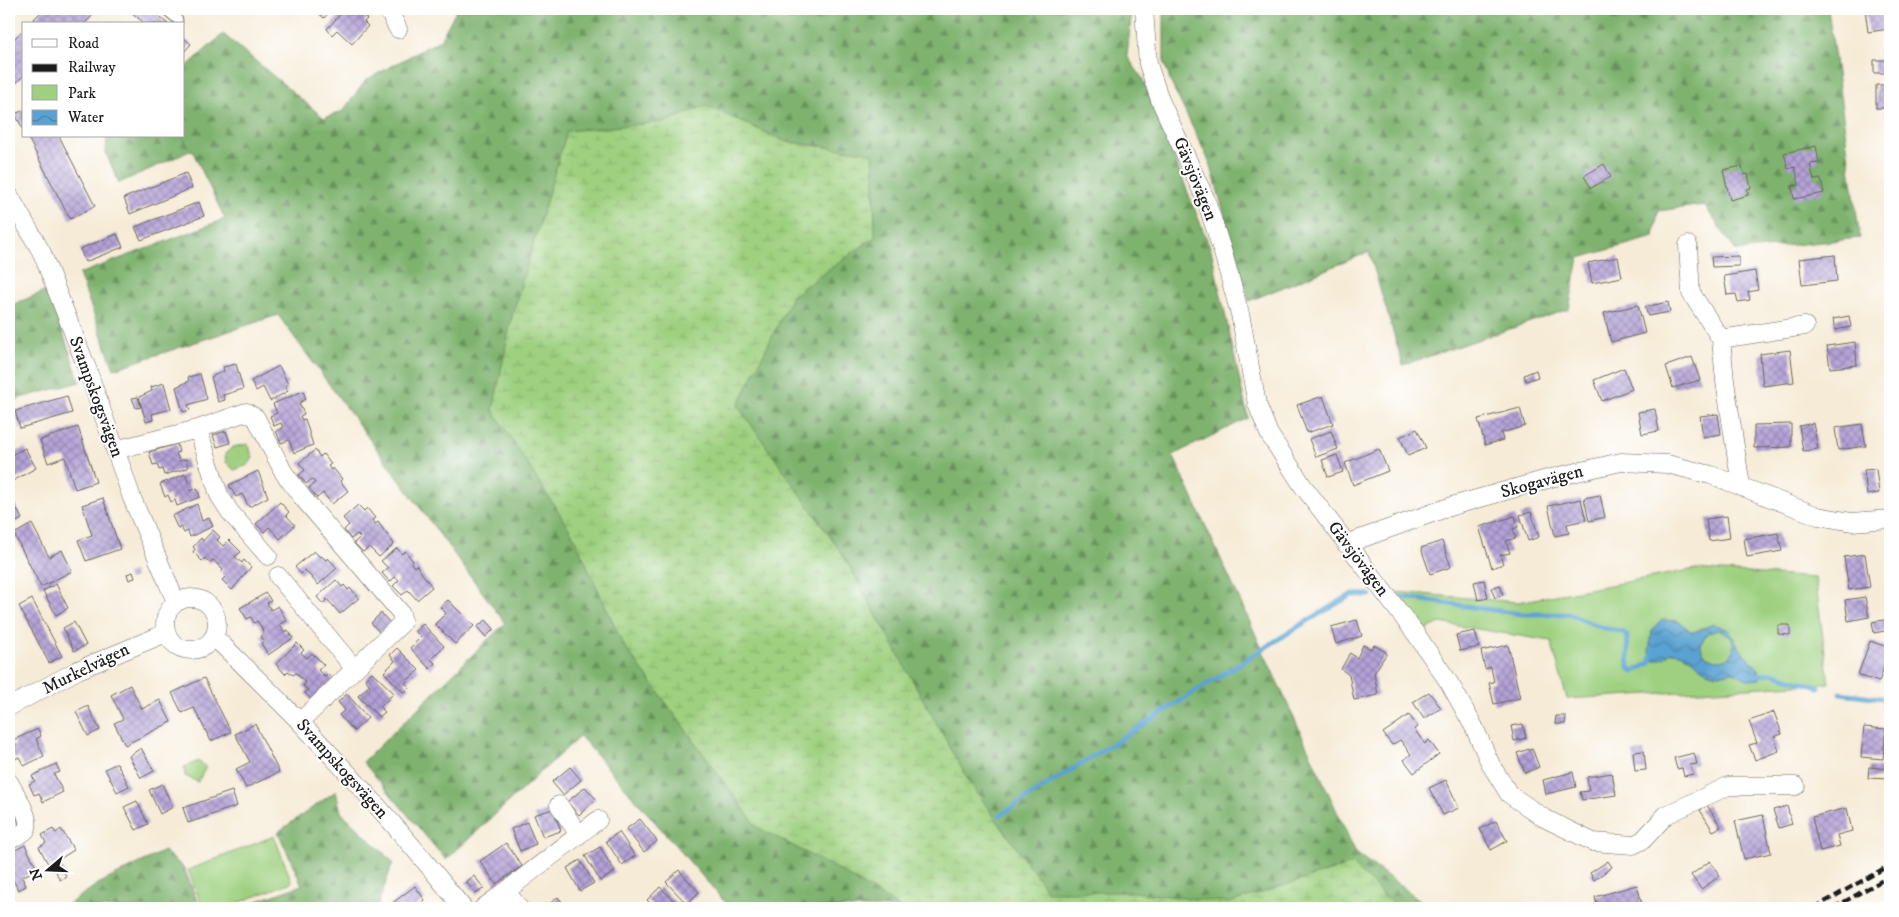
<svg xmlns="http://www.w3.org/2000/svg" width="1899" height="917" viewBox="0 0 1899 917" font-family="'IM FELL DW Pica',serif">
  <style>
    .forest { fill: url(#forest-firs); stroke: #4d6745 }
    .wetland { fill: url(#wetland-marsh); stroke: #5d764e }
    .park { fill: #9ed07f; stroke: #5d764e }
    .water { fill: url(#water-waves); stroke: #3b5f76; fill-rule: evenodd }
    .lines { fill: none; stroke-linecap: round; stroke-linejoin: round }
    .stream { stroke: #5aa2d1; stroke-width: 5 }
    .building { fill: url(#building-cross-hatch) }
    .lane-casing { stroke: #68645d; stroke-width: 11 }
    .street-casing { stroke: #68645d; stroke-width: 19 }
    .lane { stroke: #fff; stroke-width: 9 }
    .street { stroke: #fff; stroke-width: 18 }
    .rail { stroke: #1c1c1c; stroke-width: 4; stroke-dasharray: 8 4; stroke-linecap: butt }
    .labels { text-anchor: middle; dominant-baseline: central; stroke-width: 4; stroke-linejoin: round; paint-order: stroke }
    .street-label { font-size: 18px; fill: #1c1c1c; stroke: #fff }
  </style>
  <defs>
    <pattern id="forest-firs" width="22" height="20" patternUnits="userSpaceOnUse" patternTransform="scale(1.25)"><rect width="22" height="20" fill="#7eb26e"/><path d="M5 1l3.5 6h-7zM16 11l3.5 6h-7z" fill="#66905a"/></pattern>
    <pattern id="wetland-marsh" width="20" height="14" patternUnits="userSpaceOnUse" patternTransform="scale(1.25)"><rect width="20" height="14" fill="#9ed07f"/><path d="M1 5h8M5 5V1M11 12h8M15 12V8" fill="none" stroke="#88b26d"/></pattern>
    <pattern id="water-waves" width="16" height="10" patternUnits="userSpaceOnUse" patternTransform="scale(1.25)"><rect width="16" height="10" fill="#5aa2d1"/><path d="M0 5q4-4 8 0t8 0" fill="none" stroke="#4a83a9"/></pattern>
    <pattern id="building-cross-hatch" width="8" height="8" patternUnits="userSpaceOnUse" patternTransform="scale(1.25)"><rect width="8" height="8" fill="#b4a2d7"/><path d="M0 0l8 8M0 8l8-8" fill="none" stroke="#9283ae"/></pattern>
  </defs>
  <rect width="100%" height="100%" fill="#fff"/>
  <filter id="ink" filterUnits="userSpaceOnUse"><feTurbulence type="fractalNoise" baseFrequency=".02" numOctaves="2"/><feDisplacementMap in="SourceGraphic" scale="10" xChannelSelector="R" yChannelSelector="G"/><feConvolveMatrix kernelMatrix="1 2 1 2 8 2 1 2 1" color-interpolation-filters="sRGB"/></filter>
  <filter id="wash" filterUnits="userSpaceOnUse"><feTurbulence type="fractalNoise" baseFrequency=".0096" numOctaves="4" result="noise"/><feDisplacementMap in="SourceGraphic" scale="20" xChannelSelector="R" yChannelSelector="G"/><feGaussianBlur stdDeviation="1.12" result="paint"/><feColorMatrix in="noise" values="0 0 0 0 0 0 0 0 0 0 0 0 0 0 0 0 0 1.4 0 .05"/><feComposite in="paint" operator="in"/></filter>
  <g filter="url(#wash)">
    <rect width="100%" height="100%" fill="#f6ebd6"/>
    <path class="forest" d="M457 9H1132L1127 56 1142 78 1211 250 1248 418 1173 455 1356 853 1431 908H730L580 736 446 860 363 762 505 623 278 315 114 369 79 274 225 219 192 150 119 183 106 153 107 136H184V69L223 34 324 118 343 111 366 80 440 40Z
      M1164 9H1828L1860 238 1736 251 1704 205 1658 211 1654 237 1579 258 1569 309 1403 365 1369 252 1249 301 1210 163 1171 83 1164 61Z
      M48 290 80 382 9 401V306Z
      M336 791 341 812 393 862 377 908H238L302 885 278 832Z
      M164 851 184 868 200 908H63L98 884Z"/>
    <path class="wetland" d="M706 106 787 142 873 153 875 237 792 296 738 406 843 555 968 780 1048 892H1132L1229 903 1352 864 1396 908H900L837 869 757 827 623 644 573 535 493 410 512 316 567 131 665 122Z"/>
    <path class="park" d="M248 444 253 458 248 465 234 470 226 462 225 454 233 447Z
      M1696 569 1815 578 1829 683 1567 699 1551 641 1440 623 1416 634 1383 591 1518 602Z
      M199 761 206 767 198 782 185 776 184 767Z
      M274 836 292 882 225 908H203L188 870Z"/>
    <path class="water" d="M1662 620 1678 621 1692 632 1714 624 1729 630 1741 650 1759 669 1760 679 1749 680 1733 672C1698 682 1700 652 1671 652L1664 658 1654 661 1649 651 1652 631ZM1718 630 1731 637C1746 674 1681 661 1708 633Z"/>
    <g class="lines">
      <path class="stream" d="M1401 597 1521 614H1568L1603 628 1623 632 1627 636 1629 668 1633 672 1650 663 1652 656
        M1760 675 1771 673 1819 687
        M1840 693 1890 699
        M1000 815 1304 623 1351 595H1370"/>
    </g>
    <g id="blocks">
      <path class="building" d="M44 9H92L89 11 93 15 84 24H29Z
        M128 9H150L168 24H145Z
        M314 9H332L324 18Z
        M345 9 351 15 356 9 367 19 364 22 368 26 352 44 337 30 332 35 327 29Z
        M1865 9H1890V29L1868 32Z
        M24 29V75L16 83 9 75V44Z
        M184 38 191 44 184 52Z
        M1874 60H1890V73H1874Z
        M1876 85H1890V108H1876Z
        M24 110V131L15 114Z
        M27 136H59L95 206 70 219Z
        M1816 146 1819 163 1810 164 1814 180 1821 179 1824 193 1794 199 1792 186 1799 185 1795 167 1788 169 1784 153Z
        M1604 164 1611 177 1591 188 1584 176Z
        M1742 166 1744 175 1748 174 1751 188 1747 189 1748 195 1730 200 1723 170Z
        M186 173 192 188 130 214 124 198Z
        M199 202 204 216 141 240 135 227Z
        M117 234 123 247 85 262 80 249Z
        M1835 255 1837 281 1802 285 1799 259Z
        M1739 256V266L1712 267 1711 257Z
        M1618 257 1622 277 1592 283 1588 263Z
        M1755 271 1758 290 1748 292 1750 300 1738 302 1736 294 1727 295 1724 276Z
        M1668 302 1670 312 1648 316 1645 307Z
        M1638 305 1645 333 1611 342 1604 313Z
        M1849 316 1851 327 1835 330 1833 319Z
        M1855 342 1857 365 1830 368 1827 346Z
        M1790 350 1794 382 1763 386 1760 354Z
        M1692 357 1700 380 1673 388 1666 366Z
        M236 364 243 389 223 395 225 400 218 402 211 377 224 371 223 367Z
        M279 366 288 384 285 386 288 391 270 401 263 387 256 391 251 381Z
        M1624 368 1632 389 1602 401 1594 380Z
        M1536 370 1538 377 1526 381 1524 375Z
        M200 374 207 399 188 405 190 410 183 412 176 387 189 381 188 377Z
        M164 383 171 409 152 414 153 420 146 422 139 397 152 391 151 387Z
        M303 391 306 399 299 403 304 414 300 416 302 420 305 419 313 445 294 453 289 440 281 443 276 431 283 428 281 423 274 426 270 416 277 413 273 404Z
        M67 396 72 413 20 428 15 411Z
        M1323 396 1333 424 1307 433 1297 405Z
        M138 397 141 407 136 408 132 398Z
        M1520 408 1525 426 1501 433 1503 440 1485 445 1478 419Z
        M1655 409 1659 431 1642 434 1638 412Z
        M1718 414 1721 434 1703 437 1700 416Z
        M1813 423 1818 449 1803 451 1799 426Z
        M1791 424V447L1754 448V425Z
        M1862 424 1866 446 1838 450 1835 428Z
        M78 427 96 482 75 489 65 457 48 463 40 440Z
        M1417 429 1426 448 1408 456 1400 437Z
        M226 431 230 443 217 447 213 435Z
        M1331 431 1338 449 1316 457 1309 439Z
        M177 444 179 452 176 453 179 461 186 459 188 468 164 475 162 469 159 470 157 464 153 465 149 452Z
        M25 448 36 468 9 483V456Z
        M1379 449 1388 471 1353 485 1345 463Z
        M315 450 320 457 323 454 331 464 328 466 331 470 333 468 342 479 340 481 348 491 332 504 323 493 317 498 309 488 315 483 312 479 306 484 299 475 305 470 299 463Z
        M1337 455 1343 472 1328 477 1322 460Z
        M1876 469 1879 493 1867 495 1864 470Z
        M258 471 268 497 249 507 242 494 236 497 229 485Z
        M186 474 190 491 197 488 200 497 177 506 175 500 171 502 168 495 165 497 160 484Z
        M1600 495 1605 517 1589 521 1584 498Z
        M103 498 120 549 86 561 78 540 92 535 82 505Z
        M1581 499 1586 520 1567 524 1569 533 1555 536 1548 506Z
        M13 501 22 519 9 526V503Z
        M280 502 289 512 286 515 295 525 280 539 269 527 264 532 256 524Z
        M197 504 202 521 209 518 213 526 190 537 188 531 184 533 181 527 178 529 172 516Z
        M358 505 364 511 367 508 375 518 372 520 375 524 378 522 394 544 379 557 369 547 363 552 354 543 360 537 357 534 351 539 344 530 349 525 343 518Z
        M1531 512 1539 537 1528 541 1520 515Z
        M1515 516 1518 527 1513 529 1516 538 1506 541 1510 553 1500 555 1503 564 1492 568 1479 527Z
        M1727 516 1730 538 1709 541 1706 519Z
        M32 524 49 557 62 550 72 571 41 587 14 534Z
        M213 530 220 537 217 540 223 546 229 540 241 552 235 557 242 563 244 560 251 567 232 590 222 580 225 577 221 573 223 570 213 560 210 563 205 558 202 561 193 552 195 549 193 547 201 538 203 541Z
        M1778 533 1782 551 1747 557 1744 539Z
        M1442 541 1451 567 1430 574 1421 548Z
        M397 548 402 554 405 551 413 561 411 563 414 567 416 565 432 587 417 600 408 590 402 595 393 586 399 580 395 577 390 582 382 573 388 568 381 561Z
        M314 551 320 557 321 556 326 560 328 558 337 568 318 585 305 570 301 574 295 567Z
        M1865 554 1870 587 1849 590 1844 557Z
        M133 572 135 578 129 580 127 574Z
        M336 580 342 587 344 585 348 590 350 588 359 598 340 614 327 599 323 604 317 597Z
        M1484 580 1488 598 1478 600 1474 582Z
        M56 584 68 608 56 615 43 591Z
        M1500 585 1503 595 1495 598 1491 588Z
        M266 593 271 601 267 603 271 610 278 606 287 621 280 624 284 632 288 630 293 638 268 655 261 643 264 641 261 636 264 634 261 627 257 621 254 623 251 617 247 619 240 608Z
        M1865 597 1869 617 1848 621 1845 600Z
        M32 599 62 656 49 663 19 606Z
        M448 600 474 626 455 644 435 624 446 613 440 607Z
        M381 613 390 623 380 633 371 623Z
        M1890 619V630L1874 633 1872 622Z
        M486 620 494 629 486 637 477 627Z
        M1357 620 1362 636 1336 644 1331 627Z
        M74 622 86 645 74 651 63 628Z
        M423 624 444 646 431 659 435 663 430 669 410 648 421 637 415 631Z
        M1778 625H1790V635L1778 634Z
        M1475 631 1479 647 1460 651 1456 635Z
        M1870 641 1890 648 1879 682 1858 675Z
        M297 643 304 650 301 653 307 658 312 653 324 665 318 670 325 677 328 674 334 681 314 703 305 693 308 690 303 686 306 683 296 673 293 675 288 671 285 674 276 664Z
        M1363 645 1371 649 1374 645 1387 653 1374 673 1378 695 1354 700 1349 675 1341 669 1350 653 1357 658Z
        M1508 645 1520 698 1494 704 1489 683 1494 682 1491 667 1485 669 1481 651Z
        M397 648 419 670 405 683 410 687 404 693 384 672 395 661 390 655Z
        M372 672 394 693 380 707 385 712 379 717 358 696 370 685 365 679Z
        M204 678 231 732 211 741 194 708 182 713 172 693Z
        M130 685 142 709 160 700 171 722 125 745 114 723 123 719 111 695Z
        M1429 692 1441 708 1424 719 1413 702Z
        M347 694 368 718 354 731 339 715 345 710 338 702Z
        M88 706 100 730 88 736 76 712Z
        M1774 712 1782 734 1774 737 1779 751 1755 760 1749 745 1757 743 1749 721Z
        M1409 715 1418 727 1414 729 1425 744 1429 740 1439 754 1414 773 1404 760 1411 754 1400 740 1392 745 1383 733Z
        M1556 716H1566L1565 724H1555Z
        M255 724 279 772 246 788 236 769 250 762 235 734Z
        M1523 724 1526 738 1514 741 1511 726Z
        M1864 727 1886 729 1883 759 1861 757Z
        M38 729 41 736 36 739 44 756 24 766 19 757 15 759 10 748 16 745 13 740Z
        M141 748 154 771 141 778 129 756Z
        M1532 748 1539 767 1525 773 1517 753Z
        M1644 751 1646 770 1635 771 1633 752Z
        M1694 753 1697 764 1690 765 1693 774 1684 776 1682 768 1677 769 1674 758Z
        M117 763 129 786 117 792 105 769Z
        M56 764 60 772 54 774 63 792 43 802 39 793 34 795 29 784 35 781 32 776Z
        M570 767 581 780 563 795 552 782Z
        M1869 767 1890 769V779L1868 778Z
        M1573 772 1576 787 1546 794 1543 780Z
        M1612 773 1616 795 1582 800 1580 792 1589 791 1587 777Z
        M1446 780 1459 808 1443 815 1429 788Z
        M162 784 173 807 160 814 149 790Z
        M585 787 596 799 579 815 567 802Z
        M232 791 237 806 188 823 183 808Z
        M137 801 148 824 136 830 124 807Z
        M1707 805 1721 827 1713 831 1700 810Z
        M1787 806 1792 824 1779 828 1773 810Z
        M1847 808 1852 831 1837 835 1840 846 1820 851 1812 817Z
        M553 809 561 831 543 837 534 815Z
        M1763 815 1771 853 1744 859 1735 821Z
        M640 819 657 841 644 852 626 829Z
        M1496 821 1507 841 1491 850 1480 829Z
        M527 822 536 844 520 851 511 829Z
        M53 829 56 833 61 829 74 850 58 860 61 866 52 871 39 847 46 843 42 835Z
        M619 832 635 856 622 865 606 841Z
        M506 843 522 866 496 884 480 861Z
        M25 845 37 869 22 877 26 886 18 890 9 871V861L11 860 9 853Z
        M600 847 615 872 600 881 585 856Z
        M580 860 594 883 580 891 567 868Z
        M1608 861 1612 867 1594 880 1590 873Z
        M1710 861 1720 876 1701 889 1691 875Z
        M62 868 66 876 60 880 56 872Z
        M679 870 699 892 687 904 666 882Z
        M474 876 484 888 476 894 466 882Z
        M1637 885 1642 904 1627 908H1598L1595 897Z
        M415 886 425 900 414 908H386Z
        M660 887 681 908H655L647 900Z
        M558 897 567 908H544Z"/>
    </g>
  </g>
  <g filter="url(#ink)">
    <use href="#blocks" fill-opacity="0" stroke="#68645d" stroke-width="1"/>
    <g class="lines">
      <defs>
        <path id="lane" d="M165 9 178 20"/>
        <path id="street" d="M388 9 398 29
          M1144 9 1148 64 1160 100 1206 200 1223 253 1240 314 1257 404 1269 434 1303 486 1416 634 1450 684 1474 727 1491 765 1509 794 1544 818 1593 842 1633 845 1643 840 1666 815 1728 786H1796
          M9 195 42 253 87 368 132 498 176 602
          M1688 245 1691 293 1721 339 1725 381 1741 486
          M1721 339 1805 326
          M198 429 219 495 230 512 268 556
          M115 450 198 429 246 412 256 418 284 473 302 497 401 613 403 622 300 722
          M1346 544 1452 506 1551 478 1621 462 1667 464 1711 475 1818 516 1852 522 1890 519
          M278 576 354 668
          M165 624a26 26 0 1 1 52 0a26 26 0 1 1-52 0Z
          M215 638C303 721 387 813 463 908
          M9 707 78 670 166 633
          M9 782C14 791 33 820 26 830 23 834 14 837 9 840
          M559 805 579 835
          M483 908 506 891
          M519 908 506 891 598 820"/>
      </defs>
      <use href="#lane" class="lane-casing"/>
      <use href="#street" class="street-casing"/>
      <use href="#lane" class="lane"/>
      <use href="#street" class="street"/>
      <path class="rail" d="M1814 908 1890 865
        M1833 908 1890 876"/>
    </g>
  </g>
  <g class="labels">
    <g class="street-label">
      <text transform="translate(1195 179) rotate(68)">Gävsjövägen</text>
      <text transform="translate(96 397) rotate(70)">Svampskogsvägen</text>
      <text transform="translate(1542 482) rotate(-15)">Skogavägen</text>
      <text transform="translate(1358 559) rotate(53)">Gävsjövägen</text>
      <text transform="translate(86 669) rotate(-26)">Murkelvägen</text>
      <text transform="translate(342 769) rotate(48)">Svampskogsvägen</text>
    </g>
  </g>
  <rect width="1899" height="917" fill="none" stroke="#fff" stroke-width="30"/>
  <rect x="22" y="22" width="162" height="115" fill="#ffffff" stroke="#a4a4a4"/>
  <rect x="32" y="39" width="25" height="8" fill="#ffffff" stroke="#a4a4a4"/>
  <text x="68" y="48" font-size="15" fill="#1c1c1c">Road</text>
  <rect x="32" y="64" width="25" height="8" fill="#1c1c1c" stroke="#a4a4a4"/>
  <text x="68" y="72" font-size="15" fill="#1c1c1c">Railway</text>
  <rect x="32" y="85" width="25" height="15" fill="#9ed07f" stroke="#a4a4a4"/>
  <text x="68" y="98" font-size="15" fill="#1c1c1c">Park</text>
  <rect x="32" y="110" width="25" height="15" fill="url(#water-waves)" stroke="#a4a4a4"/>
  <text x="68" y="122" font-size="15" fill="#1c1c1c">Water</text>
  <g transform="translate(48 870) rotate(251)" stroke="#ffffff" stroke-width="4" paint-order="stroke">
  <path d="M0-4L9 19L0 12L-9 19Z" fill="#1c1c1c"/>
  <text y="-8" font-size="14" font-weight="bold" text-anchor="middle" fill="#1c1c1c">N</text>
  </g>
</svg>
